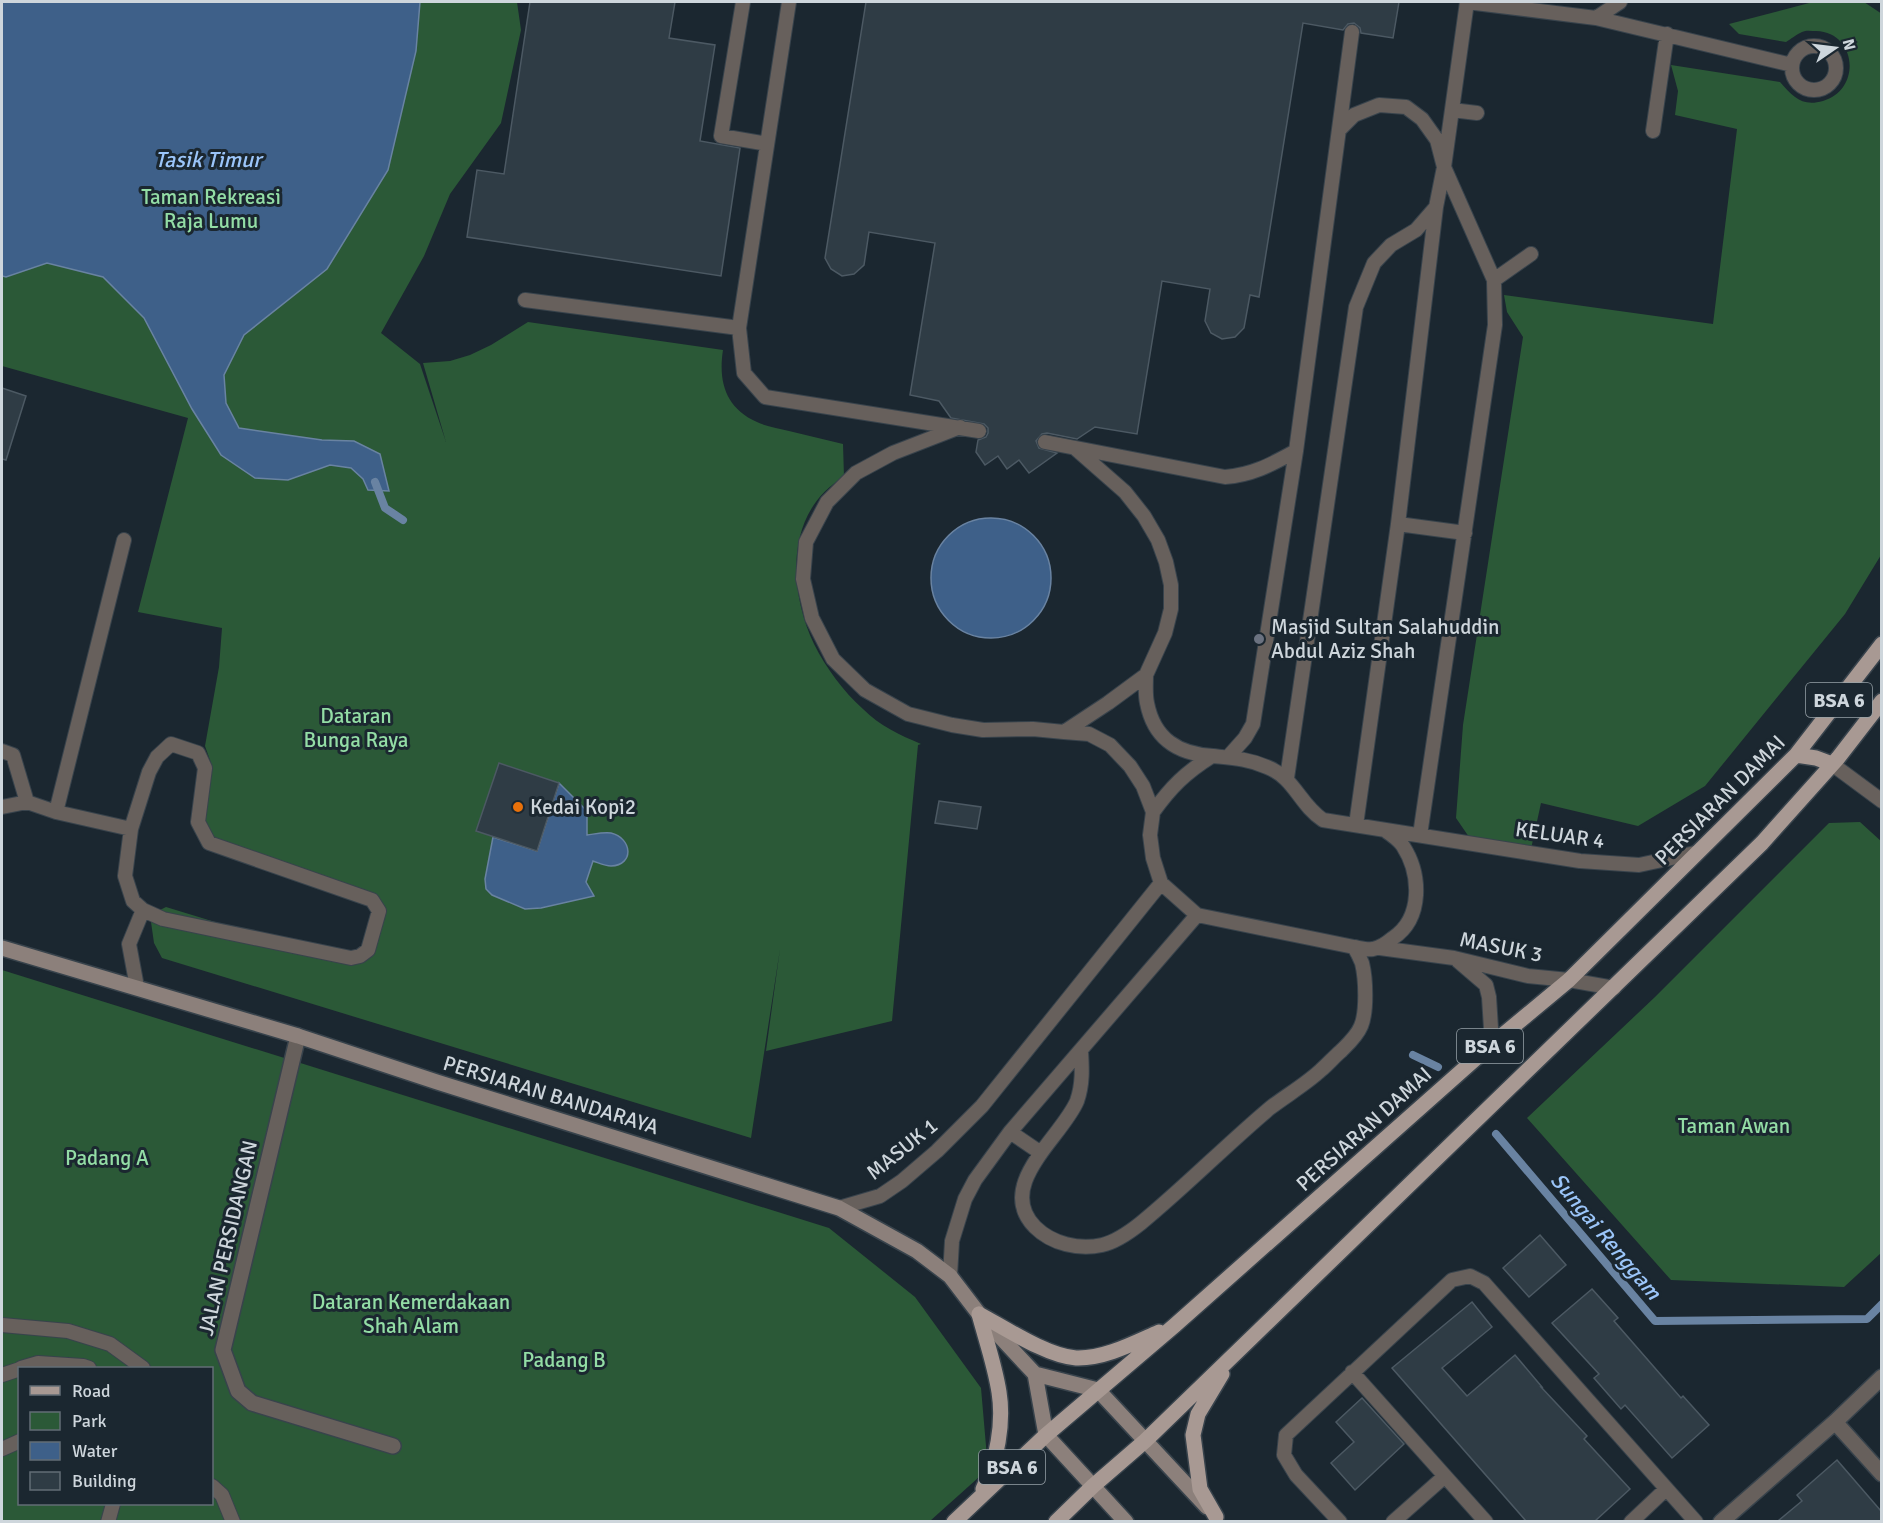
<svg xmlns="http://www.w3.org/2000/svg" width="1883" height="1523" viewBox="0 0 1883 1523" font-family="Signika,sans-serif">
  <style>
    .green { fill: #2b5937; fill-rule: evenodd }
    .water { fill: #3e6089; stroke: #6983a2; stroke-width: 1.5 }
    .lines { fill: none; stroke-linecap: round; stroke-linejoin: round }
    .stream { stroke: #6983a2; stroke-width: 8 }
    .building { fill: #2f3c45; stroke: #4c5963; stroke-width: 1.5 }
    .service-casing { stroke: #38434c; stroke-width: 16 }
    .minor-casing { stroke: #38434c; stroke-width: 18 }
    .secondary-casing { stroke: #38434c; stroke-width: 18 }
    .primary-casing { stroke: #38434c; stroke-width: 18 }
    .service { stroke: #67605c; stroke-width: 14 }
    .minor { stroke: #67605c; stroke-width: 15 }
    .secondary { stroke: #8c807b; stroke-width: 15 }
    .primary { stroke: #a89993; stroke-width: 15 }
    .worship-dot { fill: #6b7280; stroke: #1b2730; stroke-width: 2 }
    .food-dot { fill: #e8710a; stroke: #1b2730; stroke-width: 2 }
    .labels { text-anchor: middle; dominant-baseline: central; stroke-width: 6; stroke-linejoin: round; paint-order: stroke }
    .shield { fill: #1b2730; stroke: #98a2a8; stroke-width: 1.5 }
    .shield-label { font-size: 20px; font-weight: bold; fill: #ced6dc }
    .park-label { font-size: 21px; fill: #93dda5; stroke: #1b2730 }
    .poi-label { font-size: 21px; fill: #ced6dc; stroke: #1b2730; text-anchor: start }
    .street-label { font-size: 21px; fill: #ced6dc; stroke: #1b2730 }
    .water-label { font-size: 22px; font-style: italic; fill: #9bc5f9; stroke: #1b2730 }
  </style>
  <rect width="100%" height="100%" fill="#1b2730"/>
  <path class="green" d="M2 2H517L521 30 501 123 450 194 424 256 381 333 420 364 446 442 423 363 450 361 470 355 491 345 528 322 723 350C718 382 726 408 757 422 767 427 779 428 789 431 807 435 825 440 843 444L844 477C785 511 788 589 814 644 826 668 843 691 863 709 880 726 900 735 921 744L918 745 892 1021 766 1051 780 949 751 1138 162 958 154 943 150 915 166 907 346 962 371 953 383 910 212 839 204 821 212 766 205 746 219 667 222 628 138 612 188 418 2 366ZM499 764 559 783 587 811V835L593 861 586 882 568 902 541 908 525 909 492 895 485 879 493 837 477 831Z
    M1813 2H1864L1882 14 1881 555 1845 614 1705 786 1638 826 1541 803 1531 849 1469 837 1456 818 1463 725 1523 337 1507 312 1504 295 1713 324 1737 129 1675 115 1678 91 1671 65 1780 82C1793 97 1802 107 1823 101 1862 90 1857 32 1816 31 1811 31 1806 30 1802 32 1797 34 1791 39 1786 42L1739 34 1729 24Z
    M1860 822 1882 842 1881 1253 1844 1287 1671 1280 1527 1118 1655 997 1829 823Z
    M2 970 829 1228 915 1297 981 1388 988 1469 930 1521H2ZM20 1368H212V1504H20Z"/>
  <path class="water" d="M2 2H420L416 51 388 170 327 269 244 335 224 375 226 403 239 428 322 440 354 441 380 454 389 491 368 490 363 479 351 468 330 465 288 480 255 478 221 455 192 409 144 318 103 277 47 263 6 277 2 276Z
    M931 578a60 60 0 1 1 120 0a60 60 0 1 1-120 0Z
    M559 783 587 811V835C595 834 603 832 611 833 632 838 635 865 611 866 605 866 599 863 593 861L586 882 594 896 541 908 525 909 492 895 486 889 485 879 493 837 537 851Z"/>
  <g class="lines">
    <path class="stream" d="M375 482 385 508 403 520
      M1413 1055 1438 1067
      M1496 1134 1655 1321 1867 1319 1882 1304"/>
  </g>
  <path class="building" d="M530 2H675L669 38 715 45 700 141 740 148 721 276 467 237 477 170 504 174Z
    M866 2H1399L1393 38 1361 33 1360 28 1354 23 1348 24 1343 30 1303 23 1259 297 1250 295 1244 328 1235 337 1222 339 1211 333 1205 321 1210 289 1162 281 1137 434 1095 427 1077 439 1047 433 1042 434 1036 441 1039 448 1057 453 1029 473 1019 460 1007 469 998 456 985 465 976 452 978 440 986 437 988 433V428L984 424 951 418 939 401 910 395 935 243 869 232 864 265 854 274 842 276 831 269 825 258Z
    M2 388 26 396 6 460 2 459Z
    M499 763 559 783 537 851 476 831Z
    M939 801 981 807 977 829 935 823Z
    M1540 1235 1566 1265 1529 1297 1503 1268Z
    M1592 1289 1618 1318 1614 1321 1681 1398 1683 1396 1709 1425 1672 1458 1625 1405 1621 1409 1594 1378 1599 1374 1552 1323Z
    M1472 1302 1492 1327 1442 1368 1467 1396 1515 1355 1542 1387H1541L1587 1436 1584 1439 1630 1489 1595 1521H1526L1392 1368Z
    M1362 1398 1404 1444 1355 1490 1331 1463 1354 1442 1336 1422Z
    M1837 1460 1881 1511V1521H1778L1802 1501 1797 1495Z"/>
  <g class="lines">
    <defs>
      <path id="service" d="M743 2 721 136 767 144
        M789 2 739 328 744 373 765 397 979 431
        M1467 2 1596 18 1792 65
        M1596 18 1620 2
        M1792 68a22 22 0 1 1 44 0a22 22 0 1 1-44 0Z
        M1452 110 1477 113
        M1339 130 1354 115 1379 105 1406 107 1422 119 1437 140 1444 167 1494 280 1495 325 1420 835
        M1653 131 1667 34
        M1494 280 1531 254
        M525 300 739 328
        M960 427 893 453 856 473 827 502 806 542 803 579 812 618 833 659 865 690 908 714 952 725 983 730 1033 729 1064 732 1108 703 1146 675 1165 633 1171 609V585L1166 562 1158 540 1144 516 1125 492 1076 449
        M1045 442 1225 477C1253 475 1272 464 1296 451
        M1398 524 1465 533
        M1146 675C1146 684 1145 694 1147 703 1154 739 1178 754 1213 756 1232 758 1249 759 1267 767 1295 778 1299 804 1323 820L1580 861 1639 865 1695 853
        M1064 732 1089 734 1110 745 1130 766 1143 786 1153 812 1150 835 1153 858 1161 883 1197 915 1354 947C1360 948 1367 950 1373 949 1381 948 1387 943 1393 938 1423 918 1421 874 1403 846 1399 840 1392 835 1386 831
        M171 744 198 753 205 768 198 822 209 843 372 900 379 911 368 950 360 956 351 958 163 919 143 910 133 901 125 876 131 829 149 772 157 757Z
        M2 751 13 755 27 802 56 812 131 829
        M1228 757 1245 738 1253 724 1296 451 1352 32
        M1832 764 1882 801
        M1287 778 1356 307 1374 263 1391 245 1416 230 1436 207 1444 167 1467 2
        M2 807 27 802
        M56 812 124 540
        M1153 812C1171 787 1185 773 1212 756
        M1356 825 1398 524 1436 207
        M1380 948 1454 958 1528 976 1569 980 1614 988
        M1458 961 1486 985 1489 997 1492 1044
        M137 987 129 944 143 910
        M1081 1051C1082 1068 1083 1084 1077 1101 1062 1137 994 1185 1035 1227 1052 1244 1079 1250 1102 1245 1115 1242 1131 1231 1141 1223 1186 1186 1226 1145 1270 1108 1287 1095 1306 1084 1321 1070 1328 1064 1334 1057 1341 1051 1348 1044 1357 1036 1361 1026 1367 1012 1366 979 1362 963 1360 958 1357 952 1354 947
        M1010 1132 1041 1153
        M839 1208 880 1196 902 1181 937 1151 982 1106 1161 883
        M950 1276 952 1241 965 1199 975 1180 1010 1132 1197 915
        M2 1325 68 1331 110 1344 143 1368
        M21 1368 38 1363 83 1366 89 1368
        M1352 1372 1486 1522
        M2 1375 20 1369
        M2 1449 20 1441
        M212 1486 222 1495 233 1522
        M108 1522 113 1504
        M1340 1522 1296 1475 1284 1455 1286 1435 1452 1280 1470 1276 1484 1283 1696 1522
        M1393 1522 1445 1476
        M1631 1522 1666 1489"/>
      <path id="minor" d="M298 1036 223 1350 238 1391 252 1403 393 1446
        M1835 1422 1882 1474
        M1721 1522 1835 1422 1882 1377"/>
      <path id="secondary" d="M2 948 298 1036 437 1082 839 1208 917 1251 950 1276 979 1314 1035 1374 1098 1390 1207 1507
        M1035 1374 1046 1435 1126 1522"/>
      <path id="primary" d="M1796 755 1816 758 1832 764
        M979 1314C1005 1328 1047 1356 1076 1358 1104 1359 1134 1343 1159 1332
        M979 1314C986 1340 995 1366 999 1392 1004 1423 997 1461 983 1489
        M1216 1517 1200 1489 1193 1435 1198 1414 1222 1374
        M954 1522 1046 1435 1174 1326 1492 1044 1569 980 1796 755 1882 644
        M1056 1522 1093 1486 1145 1441 1762 843 1838 758 1882 701"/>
    </defs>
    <use href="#service" class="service-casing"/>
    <use href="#minor" class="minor-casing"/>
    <use href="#secondary" class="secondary-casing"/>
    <use href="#primary" class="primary-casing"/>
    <use href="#service" class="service"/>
    <use href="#minor" class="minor"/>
    <use href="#secondary" class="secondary"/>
    <use href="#primary" class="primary"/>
  </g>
  <circle class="worship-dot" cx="1259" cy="639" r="6"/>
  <circle class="food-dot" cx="518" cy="807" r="6"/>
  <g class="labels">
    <g class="shield">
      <rect x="1806" y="683" width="66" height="34" rx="4.5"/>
      <rect x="1457" y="1029" width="66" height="34" rx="4.5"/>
      <rect x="979" y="1450" width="66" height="34" rx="4.5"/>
    </g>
    <g class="shield-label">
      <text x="1839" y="700">BSA 6</text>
      <text x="1490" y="1046">BSA 6</text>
      <text x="1012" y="1467">BSA 6</text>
    </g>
    <g class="park-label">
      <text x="211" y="197">Taman Rekreasi<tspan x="211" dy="24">Raja Lumu</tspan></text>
      <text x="356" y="716">Dataran<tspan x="356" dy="24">Bunga Raya</tspan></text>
      <text x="1734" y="1126">Taman Awan</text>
      <text x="107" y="1158">Padang A</text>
      <text x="411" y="1302">Dataran Kemerdakaan<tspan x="411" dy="24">Shah Alam</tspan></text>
      <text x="564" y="1360">Padang B</text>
    </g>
    <g class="poi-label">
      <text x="1271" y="627">Masjid Sultan Salahuddin<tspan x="1271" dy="24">Abdul Aziz Shah</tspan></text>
      <text x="530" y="807">Kedai Kopi2</text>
    </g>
    <g class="street-label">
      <text transform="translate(1720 800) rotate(-45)">PERSIARAN DAMAI</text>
      <text transform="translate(1560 835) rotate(8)">KELUAR 4</text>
      <text transform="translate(1501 947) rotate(11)">MASUK 3</text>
      <text transform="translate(551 1095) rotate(17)">PERSIARAN BANDARAYA</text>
      <text transform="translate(1364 1129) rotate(-42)">PERSIARAN DAMAI</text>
      <text transform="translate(902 1149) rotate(-39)">MASUK 1</text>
      <text transform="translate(228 1238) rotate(-77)">JALAN PERSIDANGAN</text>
    </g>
    <g class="water-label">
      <text x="208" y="159">Tasik Timur</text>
      <text transform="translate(1606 1236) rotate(50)">Sungai Renggam</text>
    </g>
  </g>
  <rect width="1883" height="1523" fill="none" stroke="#ced6dc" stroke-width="6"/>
  <rect x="18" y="1367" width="195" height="138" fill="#1b2730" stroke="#636d75" stroke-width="1.5"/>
  <rect x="30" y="1386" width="30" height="9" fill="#a89993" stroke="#636d75" stroke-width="1.5"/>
  <text x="72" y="1397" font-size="18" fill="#ced6dc">Road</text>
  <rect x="30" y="1412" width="30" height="18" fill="#2b5937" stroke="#636d75" stroke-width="1.5"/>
  <text x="72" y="1427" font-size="18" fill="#ced6dc">Park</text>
  <rect x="30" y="1442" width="30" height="18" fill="#3e6089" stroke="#636d75" stroke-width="1.5"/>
  <text x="72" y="1457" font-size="18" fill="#ced6dc">Water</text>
  <rect x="30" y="1472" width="30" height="18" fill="#2f3c45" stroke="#636d75" stroke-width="1.5"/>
  <text x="72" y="1487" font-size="18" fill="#ced6dc">Building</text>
  <g transform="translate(1835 48) rotate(76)" stroke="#1b2730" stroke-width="4.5" paint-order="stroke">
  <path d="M0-4.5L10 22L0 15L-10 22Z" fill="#ced6dc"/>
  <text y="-9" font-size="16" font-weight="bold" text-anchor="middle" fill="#ced6dc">N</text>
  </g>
</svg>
